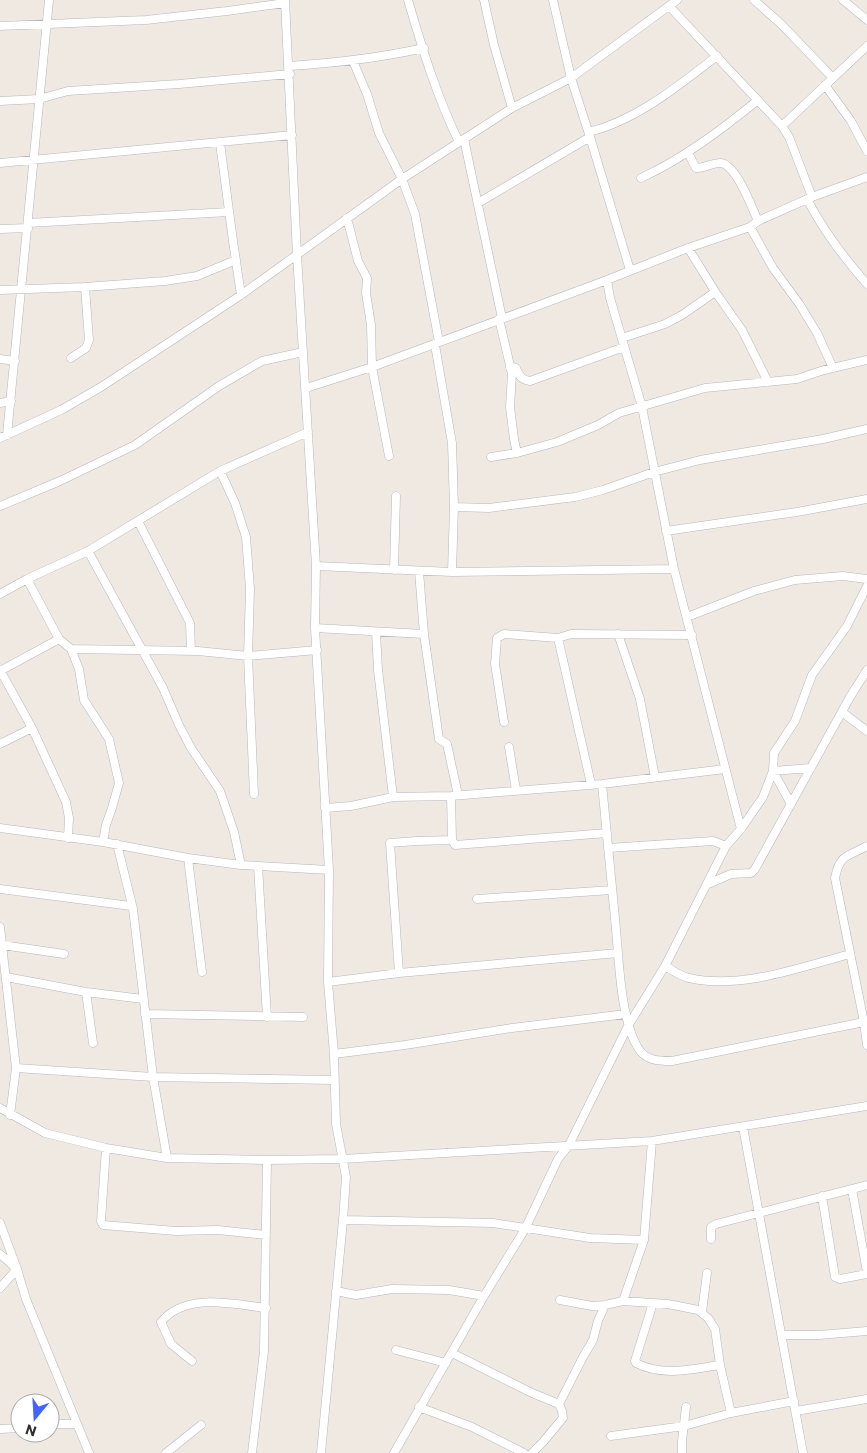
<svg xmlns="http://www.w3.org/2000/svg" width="867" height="1453" viewBox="0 0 867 1453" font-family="Commissioner,sans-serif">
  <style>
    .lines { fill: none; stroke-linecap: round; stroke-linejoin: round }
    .minor-casing { stroke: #b4b7c1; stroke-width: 9 }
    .minor { stroke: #fff; stroke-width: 8 }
  </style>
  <rect width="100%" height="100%" fill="#efe9e1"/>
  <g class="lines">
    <defs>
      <path id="minor" d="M285 0 297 255 316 566 315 628 329 870 328 982 334 1054 336 1124 346 1177 343 1220 321 1453
        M408 0C422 48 437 97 459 142
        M484 0 494 45 512 108
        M553 0 571 78 590 137 630 270
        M754 0 781 24 833 78
        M843 0 867 20
        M669 6 782 126 789 137 812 197
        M0 26 146 20 227 11 285 3
        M353 61 367 94 379 133 402 179 415 214 439 342
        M289 66C335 63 379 58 424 48
        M825 85 851 121 867 151
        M0 101 39 99 68 91 179 84 290 74
        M782 126 867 46
        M589 132C637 120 678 86 717 56
        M464 139 502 318
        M220 143 233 241 241 295
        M688 153 696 168C705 168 712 163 720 163 736 163 752 208 758 221
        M0 163 292 135
        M641 178C684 158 721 130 758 100
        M807 199C823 230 844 258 867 284
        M478 203 590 137
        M347 218 358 261 367 278 366 293 371 325 372 367 389 456
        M28 223 229 212
        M750 227 773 268 800 305 817 333 833 368
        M0 229 28 228
        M688 248 716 293 742 330 768 382
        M0 290 85 287 165 281 197 276 236 260
        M499 319 512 374 510 407 514 439 517 453
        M622 338 665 324 682 315 715 292
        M435 345 452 443 454 507 452 572
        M71 358 86 348 89 340 85 287
        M0 359 15 361
        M510 367 516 368C519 376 522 380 530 381L624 347
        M306 388 372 367 607 280
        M0 403 11 401
        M7 435 49 0
        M0 438 61 410 101 387 241 295 402 179 512 108 571 78 677 0
        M491 457 517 453 557 442 598 425 619 413 705 388 797 379 824 370 867 360
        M220 471 235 503 246 537 250 589 248 656 254 794
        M0 506 60 481 135 445 219 386 262 361 303 352
        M454 507 489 508 575 497 603 490 654 472 700 460 823 439 867 429
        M138 521 190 623 191 651
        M666 531 797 512 867 499
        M88 551 163 688 179 725 191 748 220 791 234 832 241 865
        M316 566 452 572 674 569
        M394 570 396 496
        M419 571 424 634 439 739 447 744 458 795
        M27 579 59 639 71 649 79 669 84 700 109 739 119 783 112 808 106 825 103 842
        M0 594 27 579 88 551 220 471 308 432
        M687 617 754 591 795 580 843 576 867 579
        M315 628 424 634
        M376 632 378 670 393 797
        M618 634 640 699 655 777
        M71 649 198 651 248 656 317 650
        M0 670 32 728 66 802 69 818 68 838
        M0 671 59 639
        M842 712 867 731
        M504 722 495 664 497 638 504 634 558 638
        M0 744 32 728
        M509 747 516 790
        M591 784 558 638 571 634 692 635
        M602 784C607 832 611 881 616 929 619 963 621 1020 638 1048 646 1061 659 1061 672 1061L864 1022
        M451 796 452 840 455 845 607 833
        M791 804 773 771 811 768
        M325 808 351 806 393 797 451 796 602 784 725 769
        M0 828 103 842 188 858 241 865 329 870
        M741 829 674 569 642 407 610 298 607 280 688 248 750 227 758 221 812 197 867 177
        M117 844 133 909 153 1077 167 1158
        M867 846C848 857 840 853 835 878L864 1022 867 1045
        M608 848 713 841 726 846
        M188 858 202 972
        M258 866 267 1017
        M708 884 731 874 751 873 755 869 850 697 867 670
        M0 889 131 906
        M477 899 612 890
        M0 927 16 1068 10 1115
        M2 945 64 954
        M665 966C672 970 680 976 689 978 740 990 801 967 850 954
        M399 973 390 843 417 841 452 840
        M6 977 86 992 143 999
        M328 982 399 973 618 953
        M86 992 93 1043
        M145 1014 303 1017
        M334 1054 405 1045 512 1028 626 1014
        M16 1068 153 1077 334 1080
        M0 1108 45 1133 106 1148 167 1158 267 1160 342 1159 652 1141 867 1106
        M743 1127 803 1453
        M106 1148 101 1221 103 1225 176 1231 218 1230 266 1235
        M852 1189 867 1272
        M822 1196 835 1277 840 1279 867 1274
        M343 1220 493 1223 590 1238 644 1240 652 1141
        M0 1223 17 1269 26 1299 89 1453
        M711 1239V1227L716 1224 867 1185
        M0 1254 17 1269 0 1288
        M336 1291 356 1295 392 1289 449 1290 484 1296
        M560 1300 592 1306 605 1305 623 1301 668 1304 698 1310 708 1318 715 1329 720 1365
        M623 1301 644 1240
        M653 1303 635 1361 636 1363C663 1377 692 1369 720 1365L731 1413
        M702 1312 707 1273
        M783 1335H819L867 1331
        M396 1350 446 1363
        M452 1353 532 1393 559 1404 583 1357 593 1340 598 1321 605 1305
        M192 1361 171 1344 161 1322C186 1292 232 1304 266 1308
        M419 1407 472 1427 524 1453
        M796 1411 867 1399
        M50 1424H77
        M0 1429 20 1428
        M611 1436 684 1426 731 1413 794 1401
        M166 1453 201 1425
        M252 1453 264 1351 267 1160
        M394 1453 484 1296 525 1229 558 1159 569 1145 628 1026 665 966 726 846 741 829 763 797 773 771 774 753 795 721 812 675 847 626 867 586
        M532 1453 543 1442 563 1418 562 1411 559 1404
        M682 1453V1441L686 1407"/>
    </defs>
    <use href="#minor" class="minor-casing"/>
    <use href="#minor" class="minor"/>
  </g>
  <g transform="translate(35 1418) rotate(198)"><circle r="24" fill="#ffffff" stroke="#ababab"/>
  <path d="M0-4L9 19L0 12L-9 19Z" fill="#4264fb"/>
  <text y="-8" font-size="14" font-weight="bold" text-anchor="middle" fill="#2e2e2e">N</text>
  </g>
</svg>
